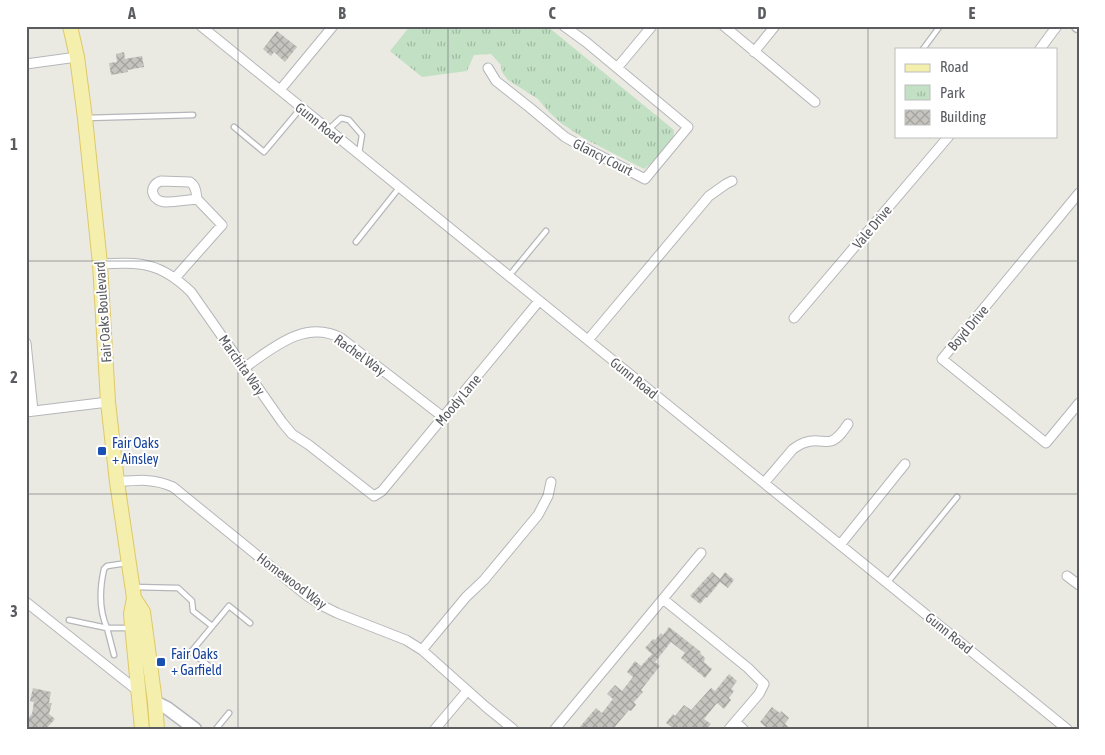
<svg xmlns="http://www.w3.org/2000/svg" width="1105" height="755" viewBox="0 0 1105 755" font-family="'Asap Condensed',sans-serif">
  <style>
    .park { fill: url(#park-tufts) }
    .building { fill: url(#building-cross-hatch) }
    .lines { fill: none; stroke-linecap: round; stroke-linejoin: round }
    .lane-casing { stroke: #b4b6ba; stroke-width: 7 }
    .street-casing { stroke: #b4b6ba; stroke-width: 11 }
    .secondary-casing { stroke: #b5b7bc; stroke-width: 15 }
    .primary-casing { stroke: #dfc867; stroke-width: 16 }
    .lane { stroke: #fff; stroke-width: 4.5 }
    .street { stroke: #fff; stroke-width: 9 }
    .secondary { stroke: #fff; stroke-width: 12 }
    .primary { stroke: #f4efad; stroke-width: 14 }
    .grid { fill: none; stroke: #5a5c60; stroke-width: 1; stroke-opacity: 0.55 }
    .transit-dot { fill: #1a4fb4; stroke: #fff; stroke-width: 2 }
    .labels { text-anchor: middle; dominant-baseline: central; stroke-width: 4; stroke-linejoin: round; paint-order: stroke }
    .street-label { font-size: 14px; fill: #5a5c60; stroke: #fff }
    .transit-label { font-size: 14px; fill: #164399; stroke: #fff; text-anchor: start }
    .neatline { fill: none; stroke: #5a5c60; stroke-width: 2 }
    .grid-label { font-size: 16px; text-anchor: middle; font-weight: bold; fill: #5a5c60 }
  </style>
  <defs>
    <pattern id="park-tufts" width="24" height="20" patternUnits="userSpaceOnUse" patternTransform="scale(1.25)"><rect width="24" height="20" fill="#c1e0c4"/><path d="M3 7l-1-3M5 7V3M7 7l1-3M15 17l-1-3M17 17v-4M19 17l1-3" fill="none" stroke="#a0b9a3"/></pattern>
    <pattern id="building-cross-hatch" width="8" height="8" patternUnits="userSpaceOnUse" patternTransform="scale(1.25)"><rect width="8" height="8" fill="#c6c4be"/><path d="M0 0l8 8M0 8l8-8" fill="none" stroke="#a4a29e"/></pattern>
  </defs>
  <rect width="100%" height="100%" fill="#ebeae2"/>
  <path class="park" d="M410 26H547L674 130C675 144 655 161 644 169L585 139 561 123 549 112 538 99 508 80 502 72 501 65 491 54 474 55 467 71 422 77 390 51Z"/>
  <path class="building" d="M277 31 297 47 285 62 274 52 271 56 263 49Z
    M124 52 125 59 142 56 144 67 128 70V72L111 75 109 63 117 62 116 54Z
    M712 572 720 579 725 572 734 580 728 588 720 582 707 598 706 597 700 604 690 596Z
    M669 627 701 652 700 653 705 658 704 662 712 669 705 678 681 658 685 653 671 642 655 662 660 666 641 690 643 692 634 702 636 705 631 711 629 710 613 729H578L596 708 602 713 613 699 607 694 615 685 622 691 633 677 627 672 635 661 641 666 652 654 645 648 653 639 655 640 661 633 663 635Z
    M729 674 737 681 731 689 734 691 729 698 731 700 724 709 717 703 704 719 711 724 707 729H674L666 723 673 714 675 716 684 705 691 710 711 688 715 691Z
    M33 688 51 692 49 703H52L49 714 55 719 46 729H26V720L32 714 34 702 30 701Z
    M772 707 780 713 781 711 789 718 785 724 791 729H768L760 722Z"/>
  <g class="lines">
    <defs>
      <path id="lane" d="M923 49 940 26
        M86 118 193 115
        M234 127 264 152 301 108
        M328 130 341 118 349 120 362 135 359 153
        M356 242 399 188
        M509 276 546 231
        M127 563 107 566 104 569C100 587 99 610 107 628H130
        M887 583 957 497
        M133 587 178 588 192 601 193 611 212 626
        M69 620 107 628 114 655
        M213 669 191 652 229 606 250 623
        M216 729 229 713"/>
      <path id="street" d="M201 26 1067 729
        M724 26 815 102
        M1040 49 1057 26
        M754 52 775 26
        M26 64 77 57
        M488 68 496 81 529 107 565 137 581 146 645 179 688 127 586 42 564 26
        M617 68 652 26
        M280 90 333 26
        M161 181 190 182C196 186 196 192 197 199 187 200 175 202 165 202 152 201 147 186 161 181Z
        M1079 193 942 359 1046 443 1079 403
        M100 264C141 262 160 262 191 292L282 422 292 434 309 445 374 496 382 491 539 301
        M175 278 222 225 197 199
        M794 318 949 136
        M588 340 709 196 726 184 732 181
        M26 343 33 411
        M244 368C273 348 305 319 341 338L443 417
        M26 412 108 402
        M117 482C137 480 154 478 173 487L306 595 321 605 337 613 406 640 422 650 486 707 513 729
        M764 483 793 449C801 443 810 440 819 441 823 441 827 442 831 441 838 439 844 430 848 424
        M840 545 905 464
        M1067 576 1079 585
        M663 599 748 668 764 684 759 694 729 729
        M26 602 138 691
        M422 650 466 597 484 580 538 515 548 496 551 482
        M735 722 743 729
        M435 729 467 691
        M555 729 701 553"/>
      <path id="secondary" d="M1078 26H1079
        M155 702 167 708 195 729"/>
      <path id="primary" d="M70 26 77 57 85 118 100 264 108 402 117 482 134 598 131 614 142 729
        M134 598 143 612 155 702 157 729"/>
    </defs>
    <use href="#lane" class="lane-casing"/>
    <use href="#street" class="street-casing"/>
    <use href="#secondary" class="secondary-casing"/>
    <use href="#primary" class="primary-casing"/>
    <use href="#lane" class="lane"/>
    <use href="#street" class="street"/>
    <use href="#secondary" class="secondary"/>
    <use href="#primary" class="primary"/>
  </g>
  <path class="grid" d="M238 26V729M448 26V729M658 26V729M868 26V729M26 261H1079M26 494H1079"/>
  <g class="transit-dot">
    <rect x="97" y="446" width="10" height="10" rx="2.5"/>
    <rect x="156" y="657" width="10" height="10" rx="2.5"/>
  </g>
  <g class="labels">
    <g class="street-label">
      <text transform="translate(319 123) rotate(39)">Gunn Road</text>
      <text transform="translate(603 157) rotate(27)">Glancy Court</text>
      <text transform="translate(872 227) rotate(-50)">Vale Drive</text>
      <text transform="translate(103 312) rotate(-94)">Fair Oaks Boulevard</text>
      <text transform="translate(968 328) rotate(-50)">Boyd Drive</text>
      <text transform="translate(360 355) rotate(36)">Rachel Way</text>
      <text transform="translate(242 365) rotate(55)">Marchita Way</text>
      <text transform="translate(634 378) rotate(39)">Gunn Road</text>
      <text transform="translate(458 400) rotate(-50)">Moody Lane</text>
      <text transform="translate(292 581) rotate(37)">Homewood Way</text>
      <text transform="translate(949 633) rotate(39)">Gunn Road</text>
    </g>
    <g class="transit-label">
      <text x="112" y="443">Fair Oaks<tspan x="112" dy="16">+ Ainsley</tspan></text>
      <text x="171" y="654">Fair Oaks<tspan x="171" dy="16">+ Garfield</tspan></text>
    </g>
  </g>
  <rect width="1105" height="755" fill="none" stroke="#ffffff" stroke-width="55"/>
  <rect x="895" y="48" width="162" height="90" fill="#ffffff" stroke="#bdbebf"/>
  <rect x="905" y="64" width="25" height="8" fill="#f4efad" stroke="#bdbebf"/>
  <text x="940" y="72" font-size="15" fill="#5a5c60">Road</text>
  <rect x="905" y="85" width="25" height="15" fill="url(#park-tufts)" stroke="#bdbebf"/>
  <text x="940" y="98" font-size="15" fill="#5a5c60">Park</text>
  <rect x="905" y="110" width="25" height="15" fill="url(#building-cross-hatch)" stroke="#bdbebf"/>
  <text x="940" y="122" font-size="15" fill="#5a5c60">Building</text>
  <rect x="28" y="28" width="1050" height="700" class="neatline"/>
  <g class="grid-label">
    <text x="132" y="19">A</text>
    <text x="342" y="19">B</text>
    <text x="552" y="19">C</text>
    <text x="762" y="19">D</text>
    <text x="972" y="19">E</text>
    <text x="14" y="150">1</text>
    <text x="14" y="383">2</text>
    <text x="14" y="617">3</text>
  </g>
</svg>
